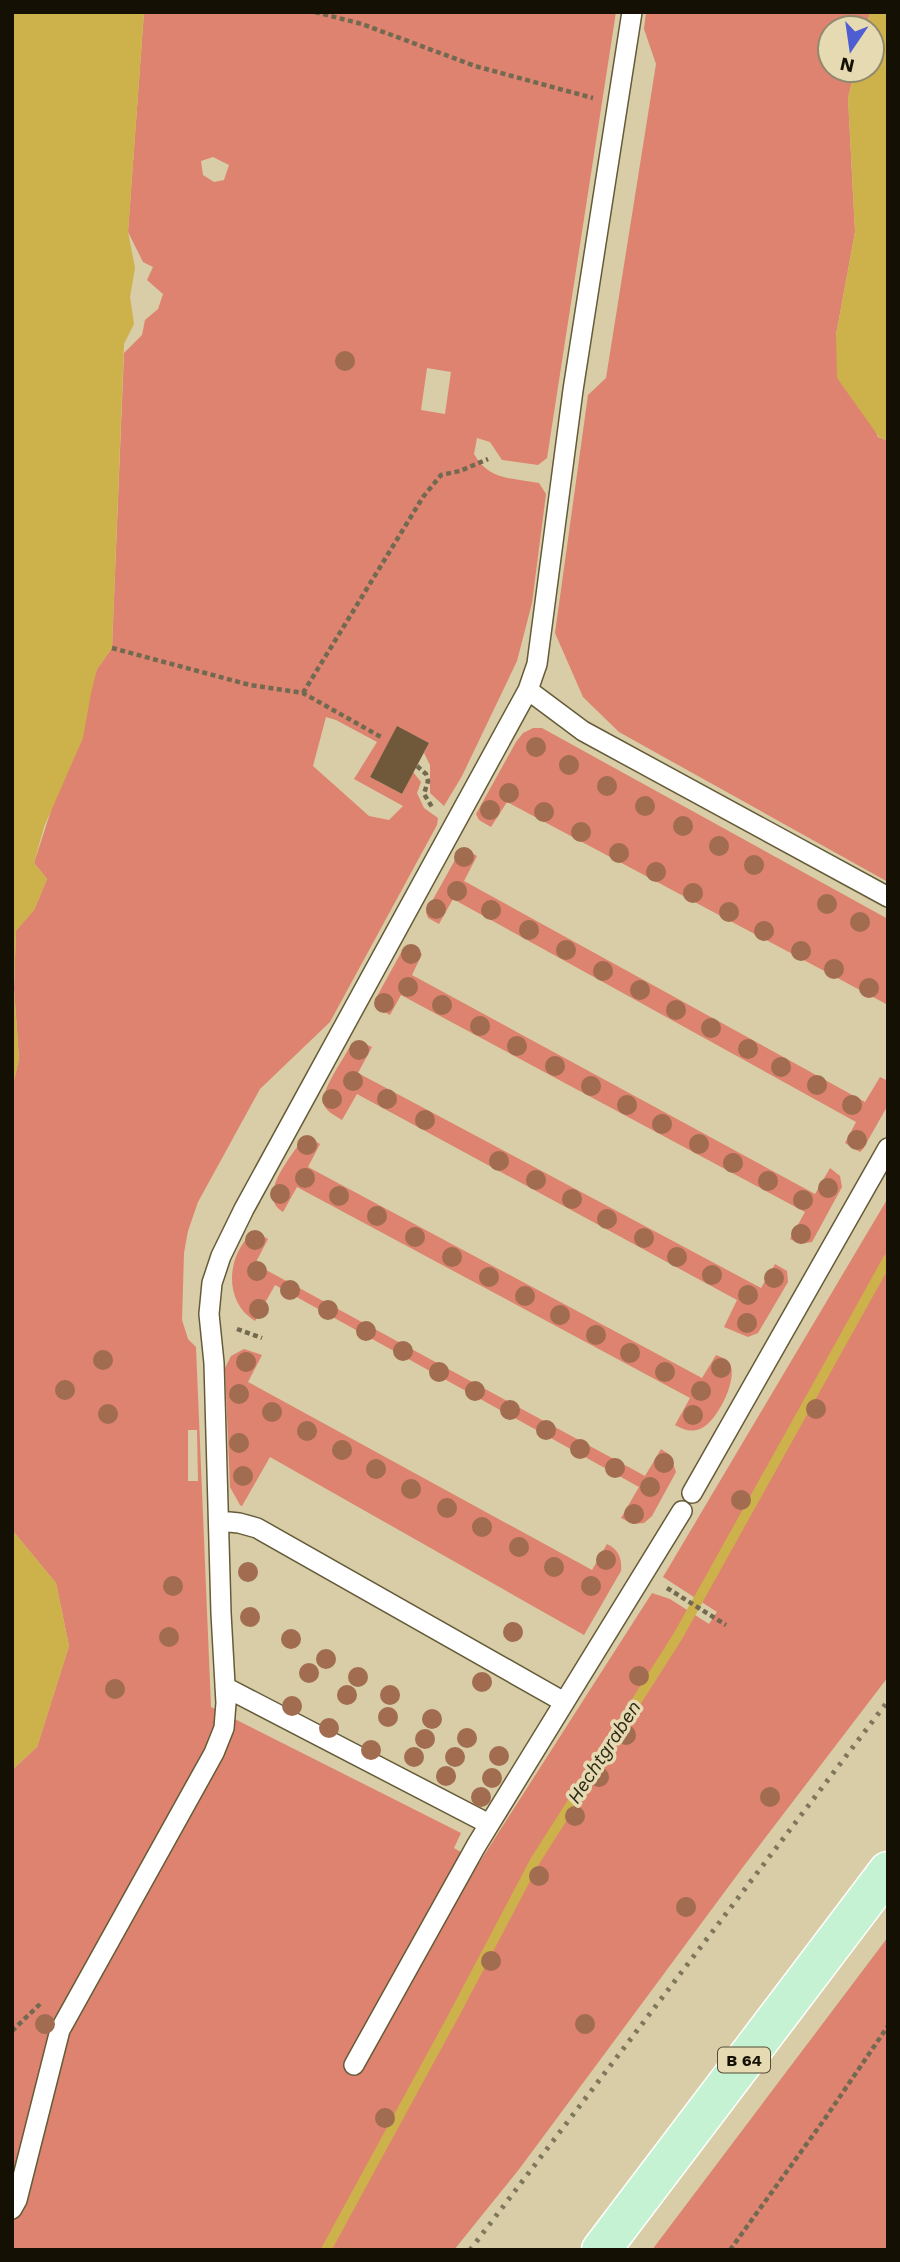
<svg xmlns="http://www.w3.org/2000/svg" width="900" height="2262" viewBox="0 0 900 2262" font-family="'Work Sans',sans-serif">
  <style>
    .green { fill: #dd836f; fill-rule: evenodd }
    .water { fill: #cdb14b }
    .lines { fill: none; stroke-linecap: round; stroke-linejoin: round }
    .stream { stroke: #cdb14b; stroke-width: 10 }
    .building { fill: #70593b }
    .lane-casing { stroke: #655b38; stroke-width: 22 }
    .primary-casing { stroke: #fff; stroke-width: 41 }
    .path { stroke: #716a51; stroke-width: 4.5; stroke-dasharray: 5 3.5; stroke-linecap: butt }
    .lane { stroke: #fff; stroke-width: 19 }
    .primary { stroke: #c5f2d3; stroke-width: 38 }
    .rail { stroke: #7e775b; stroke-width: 5; stroke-dasharray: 3.5 7; stroke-linecap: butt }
    .tree { fill: #a16c50 }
    .labels { text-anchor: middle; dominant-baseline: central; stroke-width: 7; stroke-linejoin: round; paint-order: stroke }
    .shield { fill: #e5dab2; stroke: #534d38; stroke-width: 2 }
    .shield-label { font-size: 16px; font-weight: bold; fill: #141003 }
    .water-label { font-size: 19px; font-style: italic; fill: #2e2917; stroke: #e5dab2 }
  </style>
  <rect width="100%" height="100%" fill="#d8cda6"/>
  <path class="green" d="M144 12H616L547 458 538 465 502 460 490 442 477 438 474 454C488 480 512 478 539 483L546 494 532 603 517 661 462 776 444 806 430 793V765L424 753 429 743 397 727 370 777 402 794 413 772 421 782 417 793 424 808 438 818 437 825 330 1022 260 1089 198 1202 188 1231 184 1253 182 1320 188 1339 196 1347 211 1707 461 1833 454 1848 479 1863 652 1593 670 1599 709 1624 717 1612 663 1577 888 1198V1677L746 1863 520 2168 454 2250H12V1770L37 1747 69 1646 56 1583 12 1530V1089L19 1059 14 988 16 930 34 910 47 879 34 863 97 669 112 648 124 353 142 335 145 320 158 309 163 294 147 280 153 267 143 262 128 232ZM213 157 229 165 224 180 214 182 203 175 201 161ZM427 368 451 372 445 414 421 410ZM326 717 336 720 377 742 354 779 403 806 389 820 369 816 313 766ZM188 1430H197L198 1481H188Z
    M646 12H870L866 28H830V70H855L848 98 855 232 836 335 878 437 888 441V882L619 732 583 697 555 633 588 395 606 378 656 64 644 29Z
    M533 728H542L888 919V1005L507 802 491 827 479 820 476 814 516 742 523 733Z
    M465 849 477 856 464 881 865 1102 880 1077 888 1081V1105L863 1149 860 1152 845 1143 856 1122 453 899 439 924 428 918 426 912 460 851Z
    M411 947 422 954 412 975 815 1194 830 1168 840 1176 842 1187 812 1242 801 1244 790 1239 805 1212 401 995 390 1015 377 1008 376 998 402 951 405 948Z
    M365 1044 372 1047 358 1073 761 1288 775 1264 787 1271 788 1282 758 1333 748 1337 724 1327 737 1300 357 1094 342 1120C336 1116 327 1112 324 1105 319 1093 343 1060 349 1048Z
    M305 1140H313L320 1144 308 1167 702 1378 716 1355C721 1357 727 1359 730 1364 738 1380 717 1421 702 1428 691 1433 685 1430 675 1425L690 1398 297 1187 283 1212C257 1197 288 1161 299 1144Z
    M251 1234 261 1235 268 1239 255 1264 645 1476 661 1449 670 1455 676 1472 652 1516 644 1523 633 1524 621 1518 639 1487 275 1285 255 1321C224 1302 226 1258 251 1234Z
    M244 1349 262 1355 248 1382 592 1570 607 1544C619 1550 622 1558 621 1571L584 1635 270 1457 242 1506 240 1505 230 1487 225 1368 231 1356Z
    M888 1937V2250H652Z"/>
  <path class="water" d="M12 12H144L128 232 135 268 130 297 134 324 124 344 112 648 97 669 91 693 83 738 44 827 34 863 47 879 34 910 16 931 14 988 19 1059 12 1089Z
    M870 12H888V441L879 437 837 378 836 335 855 232 848 98 855 70H872V28H866Z
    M12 1530 56 1583 69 1646 37 1747 12 1770Z"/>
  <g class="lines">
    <path class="stream" d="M326 2250 455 2013 535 1861 678 1636 888 1259"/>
  </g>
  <path class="building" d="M397 726 429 743 402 794 370 777Z"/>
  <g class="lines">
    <defs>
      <path id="lane" d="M528 690 583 731 888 897
        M692 1493 888 1148
        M219 1521 239 1523 257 1528 564 1702
        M225 1687 489 1824
        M354 2065 476 1846 682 1511
        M12 2209 17 2200 60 2030 214 1753 224 1728 226 1703 221 1613 214 1363 209 1314 212 1283 221 1256 244 1209 528 690 537 664 573 390 632 12"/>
      <path id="primary" d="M601 2250 888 1871"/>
    </defs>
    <use href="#lane" class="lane-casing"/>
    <use href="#primary" class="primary-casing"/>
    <path class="path" d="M315 12 362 24 475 66 593 98
      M112 648 250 685 303 693 381 737
      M303 693 423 497 441 475 460 471 488 459
      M417 766 426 774 428 781 424 794 432 807
      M237 1329 262 1338
      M667 1588 726 1625
      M12 2031 40 2004
      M730 2250 824 2120 888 2026"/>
    <use href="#lane" class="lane"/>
    <use href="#primary" class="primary"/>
    <path class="rail" d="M470 2250 888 1701"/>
  </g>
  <g class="tree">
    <circle cx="345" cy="361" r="10"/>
    <circle cx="536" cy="747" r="10"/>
    <circle cx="569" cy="765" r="10"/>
    <circle cx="607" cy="786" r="10"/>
    <circle cx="509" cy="793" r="10"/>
    <circle cx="645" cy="806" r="10"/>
    <circle cx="490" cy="810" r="10"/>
    <circle cx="544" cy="812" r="10"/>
    <circle cx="683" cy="826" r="10"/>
    <circle cx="581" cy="832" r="10"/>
    <circle cx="719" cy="846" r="10"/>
    <circle cx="619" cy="853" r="10"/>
    <circle cx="464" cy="857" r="10"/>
    <circle cx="754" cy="865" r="10"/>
    <circle cx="656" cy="872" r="10"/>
    <circle cx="457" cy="891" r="10"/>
    <circle cx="693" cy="893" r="10"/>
    <circle cx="827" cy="904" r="10"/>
    <circle cx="436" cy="909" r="10"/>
    <circle cx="491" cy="910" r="10"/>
    <circle cx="729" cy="912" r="10"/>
    <circle cx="860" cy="922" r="10"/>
    <circle cx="529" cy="930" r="10"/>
    <circle cx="764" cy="931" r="10"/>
    <circle cx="566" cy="950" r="10"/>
    <circle cx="801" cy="951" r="10"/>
    <circle cx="411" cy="954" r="10"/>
    <circle cx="834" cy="969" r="10"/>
    <circle cx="603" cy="971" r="10"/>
    <circle cx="408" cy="987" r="10"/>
    <circle cx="869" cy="988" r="10"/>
    <circle cx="640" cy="990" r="10"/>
    <circle cx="384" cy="1003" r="10"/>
    <circle cx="442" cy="1005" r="10"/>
    <circle cx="676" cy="1010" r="10"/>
    <circle cx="480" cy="1026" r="10"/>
    <circle cx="711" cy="1028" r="10"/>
    <circle cx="517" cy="1046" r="10"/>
    <circle cx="748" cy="1049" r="10"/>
    <circle cx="359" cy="1050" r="10"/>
    <circle cx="555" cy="1066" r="10"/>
    <circle cx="781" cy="1067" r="10"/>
    <circle cx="353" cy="1081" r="10"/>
    <circle cx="817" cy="1085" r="10"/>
    <circle cx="591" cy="1086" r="10"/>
    <circle cx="332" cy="1099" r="10"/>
    <circle cx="387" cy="1099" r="10"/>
    <circle cx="627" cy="1105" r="10"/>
    <circle cx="852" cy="1105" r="10"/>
    <circle cx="425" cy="1120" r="10"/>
    <circle cx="662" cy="1124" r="10"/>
    <circle cx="857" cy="1140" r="10"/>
    <circle cx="699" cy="1144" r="10"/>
    <circle cx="307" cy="1145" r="10"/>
    <circle cx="499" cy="1161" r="10"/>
    <circle cx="733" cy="1163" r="10"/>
    <circle cx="305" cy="1178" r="10"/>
    <circle cx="536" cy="1180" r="10"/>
    <circle cx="768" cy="1181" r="10"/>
    <circle cx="828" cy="1188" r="10"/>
    <circle cx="280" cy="1194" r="10"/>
    <circle cx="339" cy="1196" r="10"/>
    <circle cx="572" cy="1199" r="10"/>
    <circle cx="803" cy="1200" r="10"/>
    <circle cx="377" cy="1216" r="10"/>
    <circle cx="607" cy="1219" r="10"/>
    <circle cx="801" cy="1234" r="10"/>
    <circle cx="415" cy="1237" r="10"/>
    <circle cx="644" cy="1238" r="10"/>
    <circle cx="255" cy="1240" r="10"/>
    <circle cx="452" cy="1257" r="10"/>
    <circle cx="677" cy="1257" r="10"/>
    <circle cx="257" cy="1271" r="10"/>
    <circle cx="712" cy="1275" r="10"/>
    <circle cx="489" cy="1277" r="10"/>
    <circle cx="774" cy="1278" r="10"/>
    <circle cx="290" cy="1290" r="10"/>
    <circle cx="748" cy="1295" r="10"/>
    <circle cx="525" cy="1296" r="10"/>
    <circle cx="259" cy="1309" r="10"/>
    <circle cx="328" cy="1310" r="10"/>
    <circle cx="560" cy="1315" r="10"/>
    <circle cx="747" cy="1323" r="10"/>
    <circle cx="366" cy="1331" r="10"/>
    <circle cx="596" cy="1335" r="10"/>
    <circle cx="403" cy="1351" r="10"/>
    <circle cx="630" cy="1353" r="10"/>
    <circle cx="103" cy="1360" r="10"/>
    <circle cx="246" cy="1362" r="10"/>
    <circle cx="721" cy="1368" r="10"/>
    <circle cx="439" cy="1372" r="10"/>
    <circle cx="665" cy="1372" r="10"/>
    <circle cx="65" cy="1390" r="10"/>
    <circle cx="475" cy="1391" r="10"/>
    <circle cx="701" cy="1391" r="10"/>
    <circle cx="239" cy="1394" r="10"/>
    <circle cx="816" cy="1409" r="10"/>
    <circle cx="510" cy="1410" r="10"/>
    <circle cx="272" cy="1412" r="10"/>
    <circle cx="108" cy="1414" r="10"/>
    <circle cx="693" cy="1415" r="10"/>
    <circle cx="546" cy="1430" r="10"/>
    <circle cx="307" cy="1431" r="10"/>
    <circle cx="239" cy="1443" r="10"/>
    <circle cx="580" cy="1449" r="10"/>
    <circle cx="342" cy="1450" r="10"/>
    <circle cx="664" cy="1463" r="10"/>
    <circle cx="615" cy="1468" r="10"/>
    <circle cx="376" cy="1469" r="10"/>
    <circle cx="243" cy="1476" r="10"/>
    <circle cx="650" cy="1487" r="10"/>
    <circle cx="411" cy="1489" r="10"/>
    <circle cx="741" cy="1500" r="10"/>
    <circle cx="447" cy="1508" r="10"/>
    <circle cx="634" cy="1514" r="10"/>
    <circle cx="482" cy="1527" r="10"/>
    <circle cx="519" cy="1547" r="10"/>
    <circle cx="606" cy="1560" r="10"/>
    <circle cx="554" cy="1567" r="10"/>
    <circle cx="248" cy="1572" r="10"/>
    <circle cx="173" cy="1586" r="10"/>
    <circle cx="591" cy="1586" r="10"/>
    <circle cx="250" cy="1617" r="10"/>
    <circle cx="513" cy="1632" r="10"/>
    <circle cx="169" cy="1637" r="10"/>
    <circle cx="291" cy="1639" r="10"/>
    <circle cx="326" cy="1659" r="10"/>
    <circle cx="309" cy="1673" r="10"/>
    <circle cx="639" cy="1676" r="10"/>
    <circle cx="358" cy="1677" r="10"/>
    <circle cx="482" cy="1682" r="10"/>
    <circle cx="115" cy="1689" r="10"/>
    <circle cx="347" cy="1695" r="10"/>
    <circle cx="390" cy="1695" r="10"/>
    <circle cx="292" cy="1706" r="10"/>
    <circle cx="388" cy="1717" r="10"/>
    <circle cx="432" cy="1719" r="10"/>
    <circle cx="329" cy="1728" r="10"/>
    <circle cx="626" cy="1735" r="10"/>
    <circle cx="467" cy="1738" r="10"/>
    <circle cx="425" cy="1739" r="10"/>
    <circle cx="371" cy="1750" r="10"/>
    <circle cx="499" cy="1756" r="10"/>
    <circle cx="414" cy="1757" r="10"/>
    <circle cx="455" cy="1757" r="10"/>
    <circle cx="446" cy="1776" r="10"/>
    <circle cx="599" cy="1777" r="10"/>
    <circle cx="492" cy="1778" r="10"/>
    <circle cx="481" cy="1797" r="10"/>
    <circle cx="770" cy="1797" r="10"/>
    <circle cx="575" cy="1816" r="10"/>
    <circle cx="539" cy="1876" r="10"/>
    <circle cx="686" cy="1907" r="10"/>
    <circle cx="491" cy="1961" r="10"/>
    <circle cx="45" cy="2024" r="10"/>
    <circle cx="585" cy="2024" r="10"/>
    <circle cx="385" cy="2118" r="10"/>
  </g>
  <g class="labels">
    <rect class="shield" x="718" y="2047.5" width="52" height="25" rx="5"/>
    <g class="shield-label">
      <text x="744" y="2060">B 64</text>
    </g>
    <g class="water-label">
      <text transform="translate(604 1752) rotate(-57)">Hechtgraben</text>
    </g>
  </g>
  <rect width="900" height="2262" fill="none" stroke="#141003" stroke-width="28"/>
  <g transform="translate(851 49) rotate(193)"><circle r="33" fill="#e5dab2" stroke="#91896c" stroke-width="2"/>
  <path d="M0-5L12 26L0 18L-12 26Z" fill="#4f5dd3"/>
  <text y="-10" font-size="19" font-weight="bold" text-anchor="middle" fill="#141003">N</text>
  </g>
</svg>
